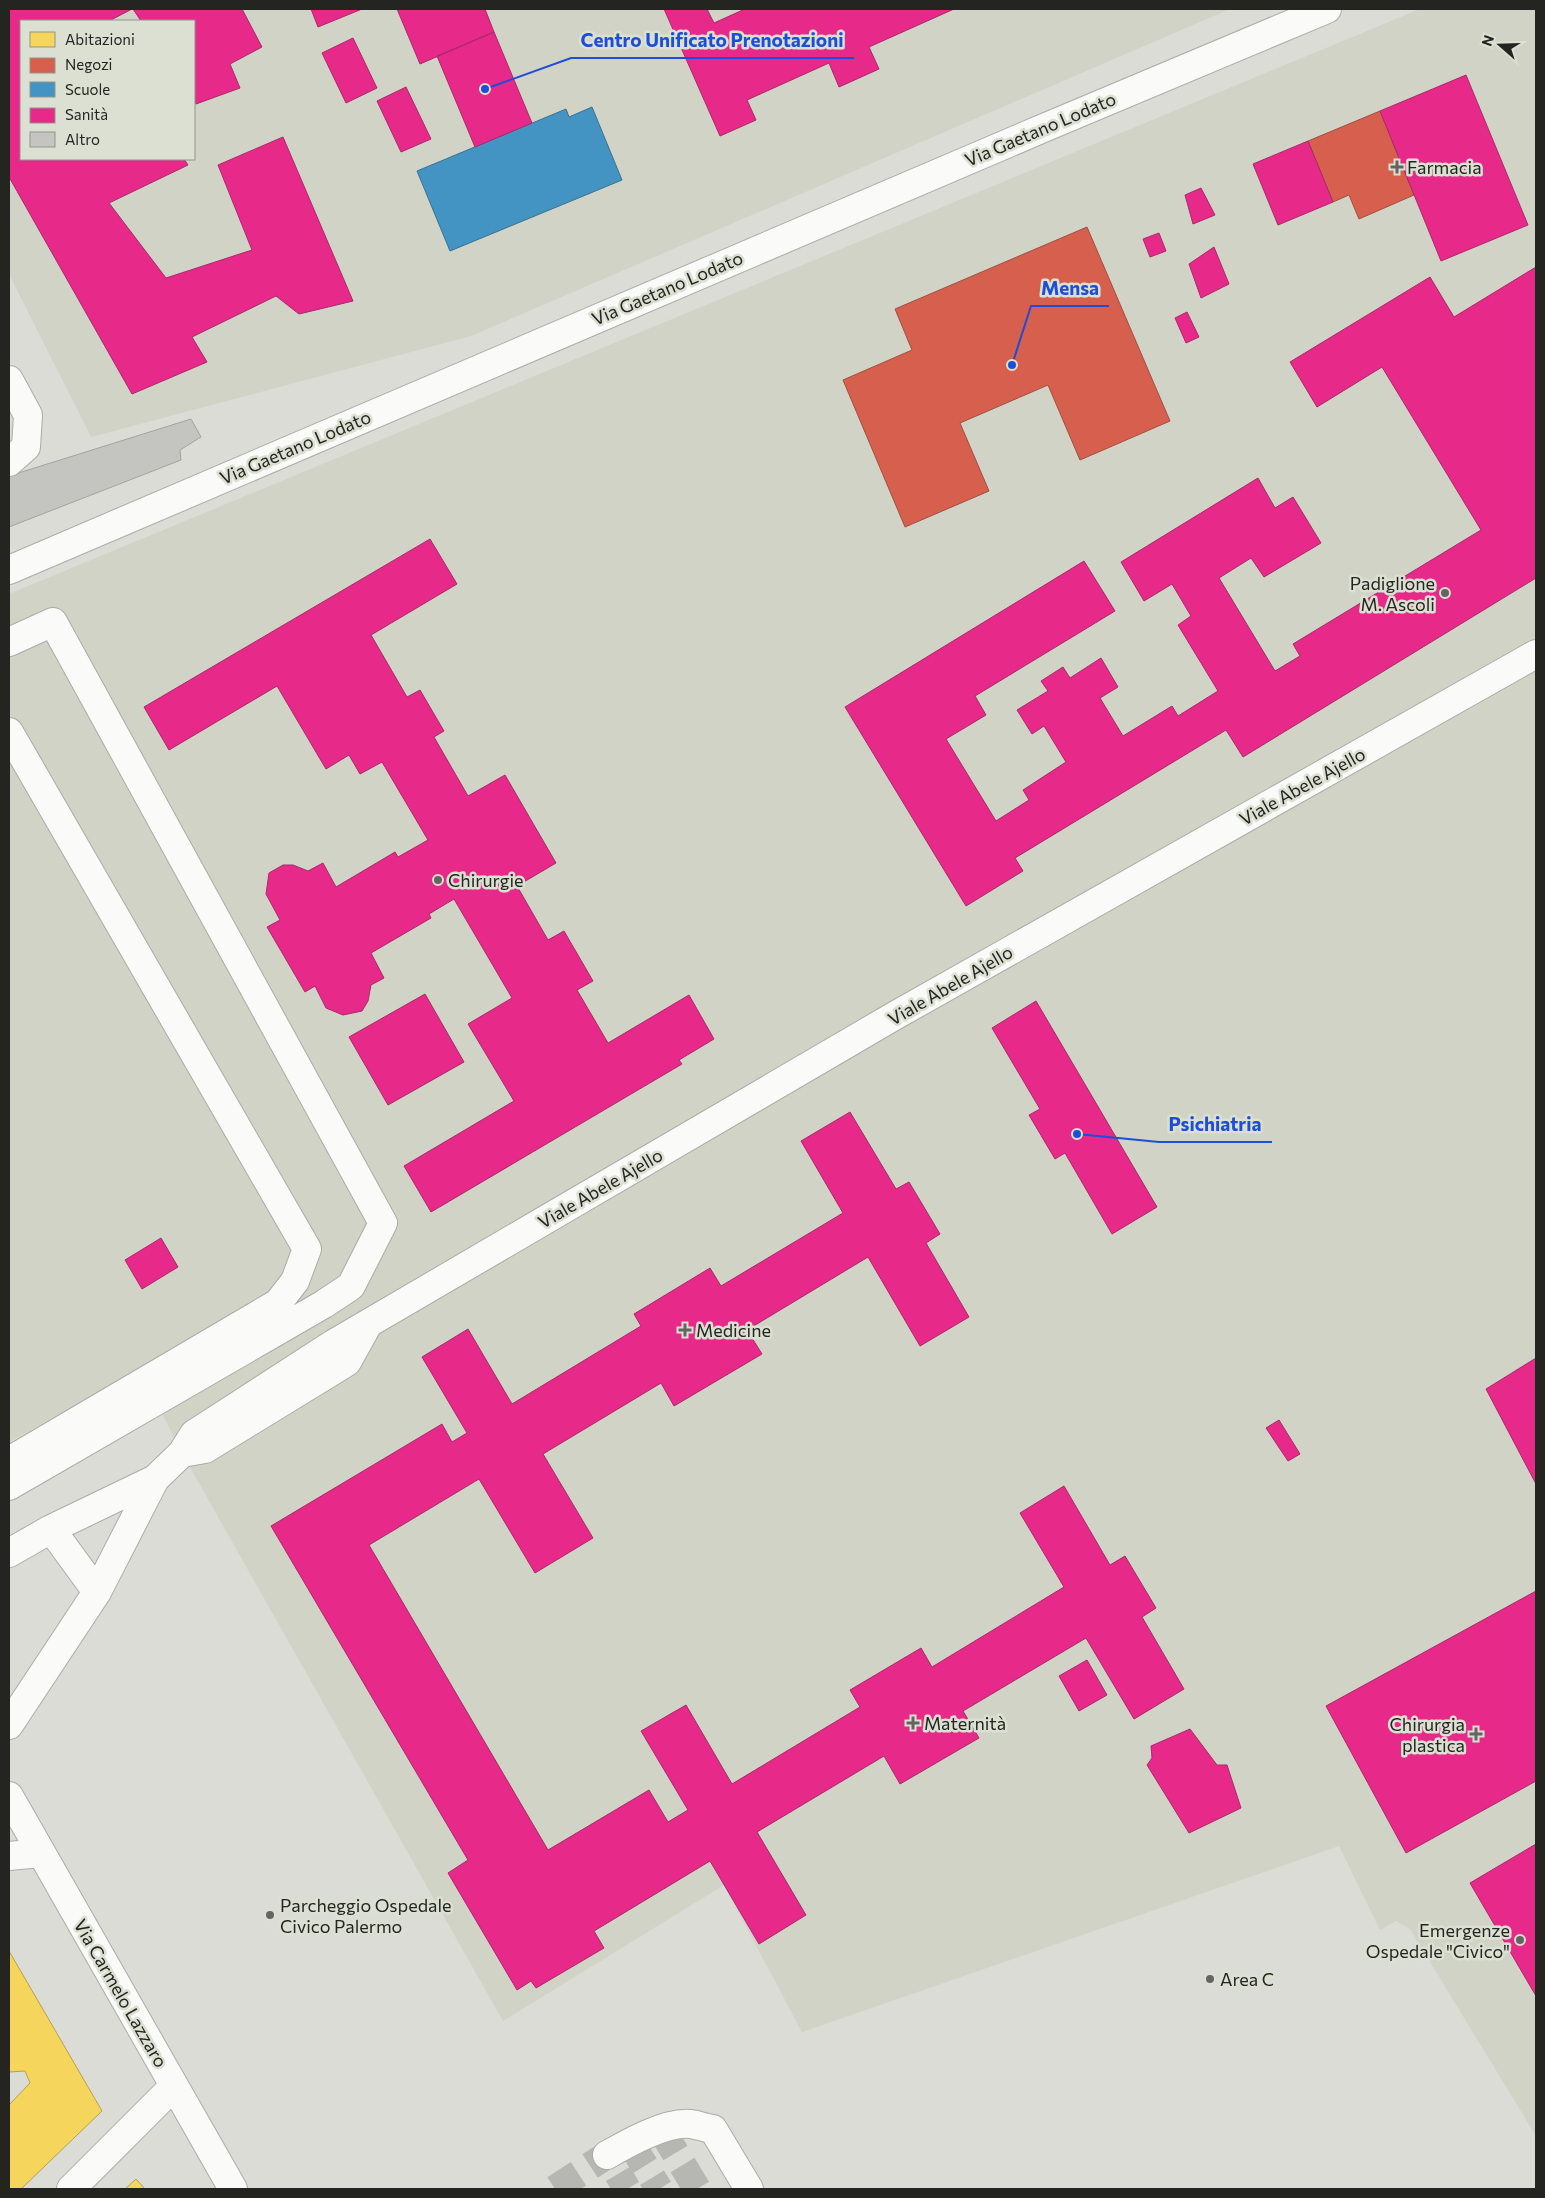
<svg xmlns="http://www.w3.org/2000/svg" width="1545" height="2198" viewBox="0 0 1545 2198" font-family="Commissioner,sans-serif">
  <style>
    .built { fill: #d0d3c5; fill-rule: evenodd }
    .homes { fill: #f6d55c; stroke: #b7a04a }
    .shops { fill: #d6604d; stroke: #a14e40 }
    .schools { fill: #4393c3; stroke: #3a7292 }
    .health { fill: #e7298a; stroke: #ac286a }
    .building { fill: #c4c5c0; stroke: #a3a49f }
    .lines { fill: none; stroke-linecap: round; stroke-linejoin: round }
    .minor-tunnel { stroke: #b6b7b2; stroke-width: 28; stroke-dasharray: 28 14; stroke-linecap: butt }
    .minor-casing { stroke: #abaca7; stroke-width: 30 }
    .minor { stroke: #fafaf9; stroke-width: 28 }
    .poi-dot { fill: #646560; stroke: #dce0d2; stroke-width: 2 }
    .labels { text-anchor: middle; dominant-baseline: central; stroke-width: 5; stroke-linejoin: round; paint-order: stroke }
    .street-label { font-size: 18px; fill: #242520; stroke: #dce0d2 }
    .poi-label { font-size: 18px; fill: #242520; stroke: #dce0d2; text-anchor: start }
    .leader { fill: none; stroke: #1d4ed8; stroke-width: 2 }
    .callout-dot { fill: #1d4ed8; stroke: #dce0d2; stroke-width: 2 }
    .callout-label { font-size: 19px; text-anchor: middle; font-weight: bold; fill: #1d4ed8; stroke: #dce0d2; stroke-width: 5; stroke-linejoin: round; paint-order: stroke }
  </style>
  <rect width="100%" height="100%" fill="#dbdcd6"/>
  <path class="built" d="M9 9H1230L471 336 91 437 9 274ZM21 21H194V159H21Z
    M1420 9H1536V2136L1410 1929 1396 1921 1380 1930 1339 1846 802 2032 724 1885 503 2021 182 1453 140 1369 9 1442V594Z"/>
  <path class="homes" d="M9 1951 102 2111 21 2189H9V2105L30 2083 25 2071 9 2072Z
    M136 2179 145 2189H125Z"/>
  <path class="shops" d="M1380 111 1414 195 1359 219 1349 195 1333 202 1308 141Z
    M1087 227 1170 421 1080 460 1048 385 960 423 989 491 905 527 843 380 912 350 895 309Z"/>
  <path class="schools" d="M592 107 622 180 450 251 417 171 566 109 569 117Z"/>
  <path class="health" d="M9 9H132L109 21H21V159H184L188 165 109 203 166 278 252 250 218 165 283 137 353 301 299 314 276 296 192 337 207 362 132 394 9 177Z
    M133 9H242L262 47 230 64 240 88 196 104 194 100V21H141Z
    M311 9H362L318 27Z
    M397 9H485L494 32 420 64Z
    M664 9H707L714 23 745 9H954L869 47 879 69 839 87 829 63 747 100 756 120 720 136Z
    M494 32 532 123 475 147 437 56Z
    M353 38 377 88 346 103 322 53Z
    M1466 75 1528 225 1441 261 1380 111Z
    M406 87 431 139 401 152 377 101Z
    M1308 141 1333 202 1278 225 1253 164Z
    M1201 188 1215 215 1193 224 1185 195Z
    M1159 233 1166 251 1150 257 1143 239Z
    M1214 247 1229 284 1201 298 1189 264Z
    M1536 267V578L1243 757 1226 730 1015 858 1023 871 966 906 845 707 1084 561 1115 611 975 696 986 715 946 739 996 821 1029 800 1023 790 1066 762 1044 726 1032 734 1017 710 1048 691 1041 681 1063 667 1070 678 1101 658 1118 687 1100 698 1123 736 1172 706 1178 716 1218 691 1178 625 1191 616 1172 584 1144 601 1121 562 1258 478 1275 508 1293 497 1321 543 1264 577 1251 558 1219 578 1275 671 1300 656 1293 644 1481 530 1382 367 1317 407 1290 362 1430 277 1454 317Z
    M1187 312 1199 337 1186 343 1175 318Z
    M430 539 457 584 371 635 407 697 420 690 444 731 434 737 468 796 505 775 556 863 517 886 548 940 564 931 593 981 577 990 608 1043 689 995 714 1039 679 1060 682 1064 431 1212 404 1166 514 1101 468 1024 512 998 454 899 429 914 431 918 371 953 384 978 371 985 368 1001 362 1011 343 1015 326 1008 315 986 305 992 267 927 280 920 266 894 269 873 283 865H293L308 871 323 863 336 887 395 852 398 857 428 840 382 762 360 774 349 755 326 769 277 686 169 750 144 707Z
    M425 994 464 1062 388 1105 349 1037Z
    M1036 1001 1157 1207 1112 1234 1065 1153 1055 1159 1029 1115 1040 1109 992 1028Z
    M850 1112 896 1189 909 1182 940 1234 926 1243 969 1317 920 1346 868 1257 747 1330 762 1354 674 1406 661 1383 543 1454 593 1538 535 1573 479 1479 369 1545 548 1850 649 1790 668 1822 688 1810 641 1731 686 1705 732 1784 860 1707 850 1690 921 1648 932 1667 1064 1587 1020 1513 1064 1486 1110 1565 1125 1556 1156 1608 1142 1617 1184 1689 1134 1719 1086 1638 963 1711 979 1738 900 1784 884 1756 757 1832 806 1915 759 1944 710 1861 594 1931 604 1948 536 1988 531 1981 517 1990 448 1873 468 1860 271 1526 442 1424 452 1442 467 1433 422 1357 468 1329 512 1404 641 1326 634 1314 710 1268 721 1286 843 1213 801 1141Z
    M161 1238 178 1267 142 1289 125 1260Z
    M1536 1358V1484L1486 1389Z
    M1279 1420 1300 1454 1288 1461 1266 1428Z
    M1536 1591V1781L1406 1853 1326 1706Z
    M1087 1660 1107 1695 1079 1711 1059 1676Z
    M1190 1729 1217 1765H1227L1241 1808 1189 1833 1147 1765 1152 1758 1151 1746Z
    M1536 1844V1996L1470 1883Z"/>
  <path class="building" d="M191 419 201 437 180 450 181 460 9 527V476Z"/>
  <g class="lines">
    <path class="minor-tunnel" d="M661 2129 697 2189
      M630 2142 659 2189
      M555 2189 607 2155 627 2189"/>
    <defs>
      <path id="minor" d="M9 380 28 415 26 447 9 462
        M9 570 1046 127 1327 9
        M9 642 53 622 383 1223 351 1286 324 1304 9 1486
        M9 732 307 1249 295 1281 278 1303 9 1461
        M182 1453 205 1449 347 1362 367 1326
        M51 1529 97 1592
        M9 1553 51 1529 155 1479 182 1453 194 1434 333 1344 896 1015 1536 654
        M9 1725 97 1592 155 1479
        M9 1796 233 2189
        M9 1856 41 1853
        M607 2155C628 2143 665 2122 690 2124 698 2125 706 2128 713 2129L749 2189
        M71 2189 174 2086"/>
    </defs>
    <use href="#minor" class="minor-casing"/>
    <use href="#minor" class="minor"/>
  </g>
  <g class="poi-dot">
    <path d="M1394.5 159.5h5v5h5v5h-5v5h-5v-5h-5v-5h5z"/>
    <circle cx="1445" cy="593" r="5"/>
    <circle cx="438" cy="880" r="5"/>
    <path d="M682.5 1322.5h5v5h5v5h-5v5h-5v-5h-5v-5h5z"/>
    <path d="M910.5 1715.5h5v5h5v5h-5v5h-5v-5h-5v-5h5z"/>
    <path d="M1473.5 1726.5h5v5h5v5h-5v5h-5v-5h-5v-5h5z"/>
    <circle cx="270" cy="1915" r="5"/>
    <circle cx="1520" cy="1940" r="5"/>
    <circle cx="1210" cy="1979" r="5"/>
  </g>
  <g class="labels">
    <g class="street-label">
      <text transform="translate(1040 129) rotate(-23)">Via Gaetano Lodato</text>
      <text transform="translate(667 288) rotate(-23)">Via Gaetano Lodato</text>
      <text transform="translate(295 447) rotate(-23)">Via Gaetano Lodato</text>
      <text transform="translate(1302 786) rotate(-29)">Viale Abele Ajello</text>
      <text transform="translate(950 985) rotate(-30)">Viale Abele Ajello</text>
      <text transform="translate(600 1188) rotate(-30)">Viale Abele Ajello</text>
      <text transform="translate(121 1993) rotate(60)">Via Carmelo Lazzaro</text>
    </g>
    <g class="poi-label">
      <text x="1407" y="167">Farmacia</text>
      <text x="1435" y="583" text-anchor="end">Padiglione<tspan x="1435" dy="21">M. Ascoli</tspan></text>
      <text x="448" y="880">Chirurgie</text>
      <text x="696" y="1330">Medicine</text>
      <text x="924" y="1723">Maternità</text>
      <text x="1465" y="1724" text-anchor="end">Chirurgia<tspan x="1465" dy="21">plastica</tspan></text>
      <text x="280" y="1905">Parcheggio Ospedale<tspan x="280" dy="21">Civico Palermo</tspan></text>
      <text x="1510" y="1930" text-anchor="end">Emergenze<tspan x="1510" dy="21">Ospedale "Civico"</tspan></text>
      <text x="1220" y="1979">Area C</text>
    </g>
  </g>
  <path class="leader" d="M485 89L571 58H854M1012 365L1031 306H1109M1077 1134L1159 1142H1272"/>
  <g class="callout-dot">
    <circle cx="485" cy="89" r="5"/>
    <circle cx="1012" cy="365" r="5"/>
    <circle cx="1077" cy="1134" r="5"/>
  </g>
  <g class="callout-label">
    <text x="712" y="47">Centro Unificato Prenotazioni</text>
    <text x="1070" y="295">Mensa</text>
    <text x="1215" y="1131">Psichiatria</text>
  </g>
  <rect width="1545" height="2198" fill="none" stroke="#242520" stroke-width="20"/>
  <rect x="20" y="20" width="175" height="140" fill="#dce0d2" stroke="#92958b"/>
  <rect x="30" y="32" width="25" height="15" fill="#f6d55c" stroke="#92958b"/>
  <text x="65" y="45" font-size="15" fill="#242520">Abitazioni</text>
  <rect x="30" y="58" width="25" height="15" fill="#d6604d" stroke="#92958b"/>
  <text x="65" y="70" font-size="15" fill="#242520">Negozi</text>
  <rect x="30" y="82" width="25" height="15" fill="#4393c3" stroke="#92958b"/>
  <text x="65" y="95" font-size="15" fill="#242520">Scuole</text>
  <rect x="30" y="108" width="25" height="15" fill="#e7298a" stroke="#92958b"/>
  <text x="65" y="120" font-size="15" fill="#242520">Sanità</text>
  <rect x="30" y="132" width="25" height="15" fill="#c4c5c0" stroke="#92958b"/>
  <text x="65" y="145" font-size="15" fill="#242520">Altro</text>
  <g transform="translate(1500 45) rotate(290)" stroke="#dce0d2" stroke-width="4" paint-order="stroke">
  <path d="M0-4L9 19L0 12L-9 19Z" fill="#242520"/>
  <text y="-8" font-size="14" font-weight="bold" text-anchor="middle" fill="#242520">N</text>
  </g>
</svg>
